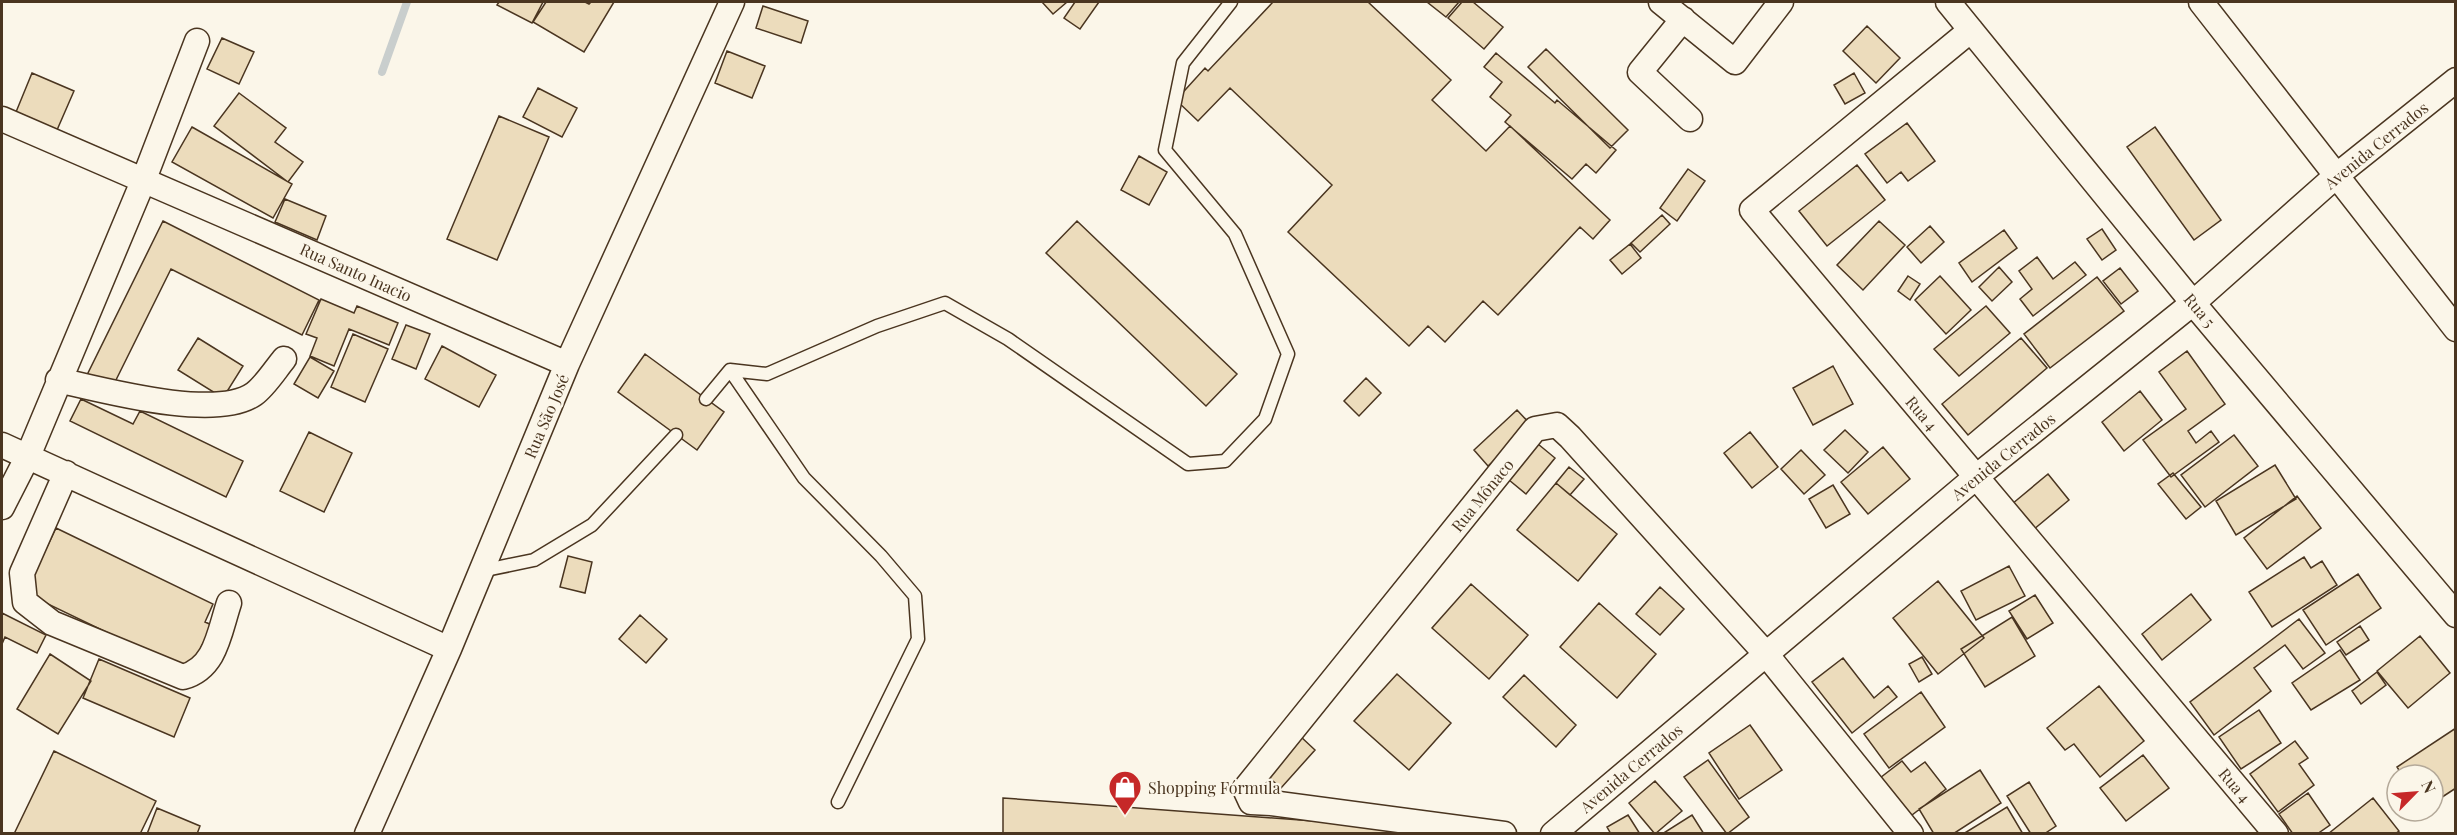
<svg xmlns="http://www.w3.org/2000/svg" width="2457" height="835" viewBox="0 0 2457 835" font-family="'Playfair Display',serif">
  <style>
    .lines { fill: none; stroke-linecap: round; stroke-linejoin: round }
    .stream { stroke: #c9cecd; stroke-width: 8 }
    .building { fill: #ecdcbc; stroke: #4a3520; stroke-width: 1.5 }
    .lane-casing { stroke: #4a3520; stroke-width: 15 }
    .street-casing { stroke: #4a3520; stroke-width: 27 }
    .lane { stroke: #fbf6e9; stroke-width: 12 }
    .street { stroke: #fbf6e9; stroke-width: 24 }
    .labels { text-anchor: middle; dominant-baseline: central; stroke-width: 4.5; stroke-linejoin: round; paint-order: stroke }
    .street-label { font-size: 16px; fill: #4a3520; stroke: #fbf6e9 }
    .poi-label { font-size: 16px; fill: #4a3520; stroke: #fbf6e9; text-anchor: start }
  </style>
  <rect width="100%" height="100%" fill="#fbf6e9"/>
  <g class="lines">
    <path class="stream" d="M382 72 407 2"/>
  </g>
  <path class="building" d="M499 2H543L532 23 497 5Z
    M546 2H585L589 4 591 2H614L584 52 533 22Z
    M1042 2H1067L1053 14Z
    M1075 2H1099L1080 29 1064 18Z
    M1273 2H1368L1451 80 1432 100 1486 151 1510 126 1610 220 1593 239 1580 227 1498 315 1483 301 1445 342 1428 326 1409 346 1288 232 1332 185 1230 88 1198 121 1176 100 1205 68 1208 71Z
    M1427 2H1459L1446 17Z
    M1462 2H1473L1503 27 1484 49 1448 18Z
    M763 6 808 21 801 43 756 28Z
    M1867 26 1900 58 1876 83 1843 51Z
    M222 38 254 52 239 84 207 69Z
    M1546 49 1628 130 1610 148 1528 67Z
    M727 51 765 66 752 98 715 83Z
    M1496 53 1555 103 1557 100 1616 150 1596 173 1586 164 1572 179 1505 122 1511 115 1490 97 1502 82 1484 67Z
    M32 73 74 91 57 130 16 112Z
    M1854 73 1865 93 1845 104 1834 85Z
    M538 88 577 108 562 137 523 117Z
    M239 93 286 128 275 142 303 162 288 182 214 126Z
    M499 116 549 137 497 260 447 239Z
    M1907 123 1935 161 1908 181 1901 172 1887 183 1865 154Z
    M192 127 292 184 273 218 172 162Z
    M2155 127 2221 220 2194 240 2127 147Z
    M1139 156 1167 172 1149 205 1121 190Z
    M1857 165 1885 200 1827 246 1799 211Z
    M1688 169 1705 181 1677 221 1660 208Z
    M285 199 326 216 317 240 275 222Z
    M1662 215 1670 224 1640 252 1631 243Z
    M163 221 319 300 302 335 171 269 112 388 87 375Z
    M1077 221 1237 374 1206 406 1046 253Z
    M1879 221 1905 245 1863 290 1837 265Z
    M1930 226 1944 242 1921 263 1907 247Z
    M2102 229 2116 250 2102 260 2087 239Z
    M2004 230 2017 248 1972 282 1959 263Z
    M1630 244 1641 258 1622 274 1610 260Z
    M2037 257 2053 279 2075 262 2086 275 2033 316 2020 299 2032 289 2019 271Z
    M1999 267 2012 282 1992 301 1979 287Z
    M2120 268 2138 291 2121 304 2103 281Z
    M1908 276 1920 284 1910 300 1898 291Z
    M1940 276 1971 310 1946 334 1915 300Z
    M2097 277 2124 311 2050 368 2024 334Z
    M321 299 354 313 357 306 398 323 389 345 349 329 334 366 310 356 317 338 306 334Z
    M1986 306 2010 333 1959 376 1934 349Z
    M406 325 430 334 416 369 392 359Z
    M353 334 388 349 365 402 331 387Z
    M198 338 243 366 223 398 178 370Z
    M2021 338 2047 368 1968 435 1942 404Z
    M442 346 496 375 479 407 425 379Z
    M2187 351 2225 404 2188 431 2196 443 2211 431 2219 442 2171 477 2143 440 2186 409 2159 372Z
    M645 354 724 412 697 450 618 392Z
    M310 357 334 371 318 398 294 384Z
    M1833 366 1853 404 1813 425 1793 388Z
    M1366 378 1381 393 1359 416 1344 401Z
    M2140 391 2162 420 2124 451 2102 422Z
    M81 399 133 424 140 411 243 461 226 497 70 421Z
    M1517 410 1532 426 1488 466 1474 450Z
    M1845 430 1868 452 1848 473 1824 450Z
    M309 432 352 453 324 512 280 491Z
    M1750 432 1778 467 1752 488 1724 453Z
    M2234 435 2258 466 2205 507 2181 475Z
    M1538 444 1555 458 1526 494 1509 480Z
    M1883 447 1910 479 1868 514 1841 482Z
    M1801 450 1825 475 1804 494 1781 469Z
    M2275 465 2296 499 2236 535 2216 501Z
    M1569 467 1584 479 1570 495 1556 483Z
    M2173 473 2201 507 2186 519 2158 484Z
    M2048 474 2069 500 2033 530 2012 504Z
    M1556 483 1617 534 1578 581 1517 530Z
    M1833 485 1850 514 1826 528 1809 499Z
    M2297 496 2321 528 2267 569 2244 538Z
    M56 528 213 604 205 622 212 625 189 672 25 593Z
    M568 556 592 562 585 593 560 587Z
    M2304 557 2311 568 2322 561 2337 585 2272 627 2249 592Z
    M2009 566 2025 596 1976 620 1961 591Z
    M2358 574 2381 608 2326 645 2303 610Z
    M1938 581 1984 638 1938 674 1893 618Z
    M1471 584 1528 635 1489 679 1432 628Z
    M1660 587 1684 609 1660 635 1636 614Z
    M2191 594 2211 620 2162 660 2142 634Z
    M2035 595 2053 623 2027 639 2009 611Z
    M1599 603 1656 654 1617 698 1560 647Z
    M2 613 46 635 37 653 5 637 2 644Z
    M640 615 667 639 646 663 619 639Z
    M2012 617 2035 656 1985 687 1961 649Z
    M2299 619 2325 653 2303 669 2285 645 2254 668 2271 691 2214 735 2190 702Z
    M2360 626 2369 640 2346 655 2337 642Z
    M2420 636 2450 673 2408 708 2377 671Z
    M2340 650 2360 680 2311 710 2292 683Z
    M50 654 91 681 58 734 17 709Z
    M1922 657 1932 674 1919 682 1909 664Z
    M1843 658 1874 698 1888 686 1897 697 1852 733 1812 682Z
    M99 659 190 698 174 737 83 698Z
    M2377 672 2386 685 2361 704 2352 691Z
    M1397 674 1451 723 1409 770 1354 721Z
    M1524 675 1576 725 1556 747 1503 697Z
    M2099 686 2144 741 2100 777 2074 744 2065 750 2047 728Z
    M1921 692 1945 727 1889 768 1864 734Z
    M2259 710 2281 743 2241 769 2219 737Z
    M1750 725 1782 770 1739 799 1709 753Z
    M2456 728V788L2433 803V775H2402L2397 767Z
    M1300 736 1315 750 1281 788 1266 775Z
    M2295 741 2308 758 2299 764 2314 785 2278 812 2250 774Z
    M54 751 156 801 140 834H14Z
    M2143 755 2169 788 2126 821 2100 788Z
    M1708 760 1749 817 1727 834 1684 777Z
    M1902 761 1911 772 1925 762 1946 789 1908 818 1876 781Z
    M1980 770 2001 803 1953 834H1934L1919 809Z
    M1655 781 1682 811 1655 834 1629 803Z
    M2029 782 2056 826 2044 834H2031L2007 796Z
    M2308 793 2330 825 2317 834H2293L2279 814Z
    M1003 798 1490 834H1003Z
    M2373 798 2399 831 2395 834H2328Z
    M2007 807 2023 834H1963Z
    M157 808 200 826 197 834H147Z
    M1628 815 1640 834H1611L1607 827Z
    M1692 815 1704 834H1662Z"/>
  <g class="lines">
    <defs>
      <path id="lane" d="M730 370 804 478 881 556 915 596 918 639 838 802
        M706 399 730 370 767 374 877 326 945 303 1008 339 1188 464 1225 461 1265 419 1288 354 1235 234 1165 150 1183 63 1231 2
        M481 571 534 560 592 525 676 435"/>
      <path id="street" d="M1661 2 1735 62 1781 2
        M1948 2 2193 303 2456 615
        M2201 2 2456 329
        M1683 19 1640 72 1690 119
        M1971 30 1752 210 2276 834
        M2 119 567 364
        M58 380C103 390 216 421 254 394 265 386 275 370 284 359
        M2 445 449 649
        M66 473 22 573 25 602 52 623 183 677C216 668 219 633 229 603
        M2 507 28 456 144 179 197 41
        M367 834 449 649 567 364 732 2
        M1504 834 1271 803 1251 802 1245 789 1535 429 1557 425 1570 437 1766 654 1911 834
        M1553 834 1976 477 2193 303 2336 176 2456 80"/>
    </defs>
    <use href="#lane" class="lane-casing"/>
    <use href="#street" class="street-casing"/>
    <use href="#lane" class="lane"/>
    <use href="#street" class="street"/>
  </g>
  <defs>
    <symbol id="shop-pin" viewBox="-11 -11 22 30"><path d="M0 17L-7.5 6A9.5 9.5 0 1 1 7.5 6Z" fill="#c62828" stroke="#fbf6e9"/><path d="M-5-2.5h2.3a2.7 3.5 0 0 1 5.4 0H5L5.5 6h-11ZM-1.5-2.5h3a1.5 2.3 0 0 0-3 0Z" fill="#fff"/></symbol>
  </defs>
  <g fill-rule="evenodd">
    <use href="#shop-pin" x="1106" y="768" width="38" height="52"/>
  </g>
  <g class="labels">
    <g class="street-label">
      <text transform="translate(2376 145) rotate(-39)">Avenida Cerrados</text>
      <text transform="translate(356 272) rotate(24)">Rua Santo Inacio</text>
      <text transform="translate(2200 310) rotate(50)">Rua 5</text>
      <text transform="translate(1922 413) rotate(50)">Rua 4</text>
      <text transform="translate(546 416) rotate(-67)">Rua São José</text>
      <text transform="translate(2003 456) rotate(-39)">Avenida Cerrados</text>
      <text transform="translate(1482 495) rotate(-51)">Rua Mônaco</text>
      <text transform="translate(1631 768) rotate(-40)">Avenida Cerrados</text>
      <text transform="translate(2235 785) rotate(50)">Rua 4</text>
    </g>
    <g class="poi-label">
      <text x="1148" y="787">Shopping Fórmula</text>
    </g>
  </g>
  <rect width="2457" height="835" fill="none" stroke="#4a3520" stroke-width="6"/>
  <g transform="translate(2415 793) rotate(65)"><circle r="28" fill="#fbf6e9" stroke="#b4a999" stroke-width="1.5"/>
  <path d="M0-4.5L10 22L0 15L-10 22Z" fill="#c62828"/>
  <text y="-9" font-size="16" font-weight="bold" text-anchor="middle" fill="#4a3520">N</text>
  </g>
</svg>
